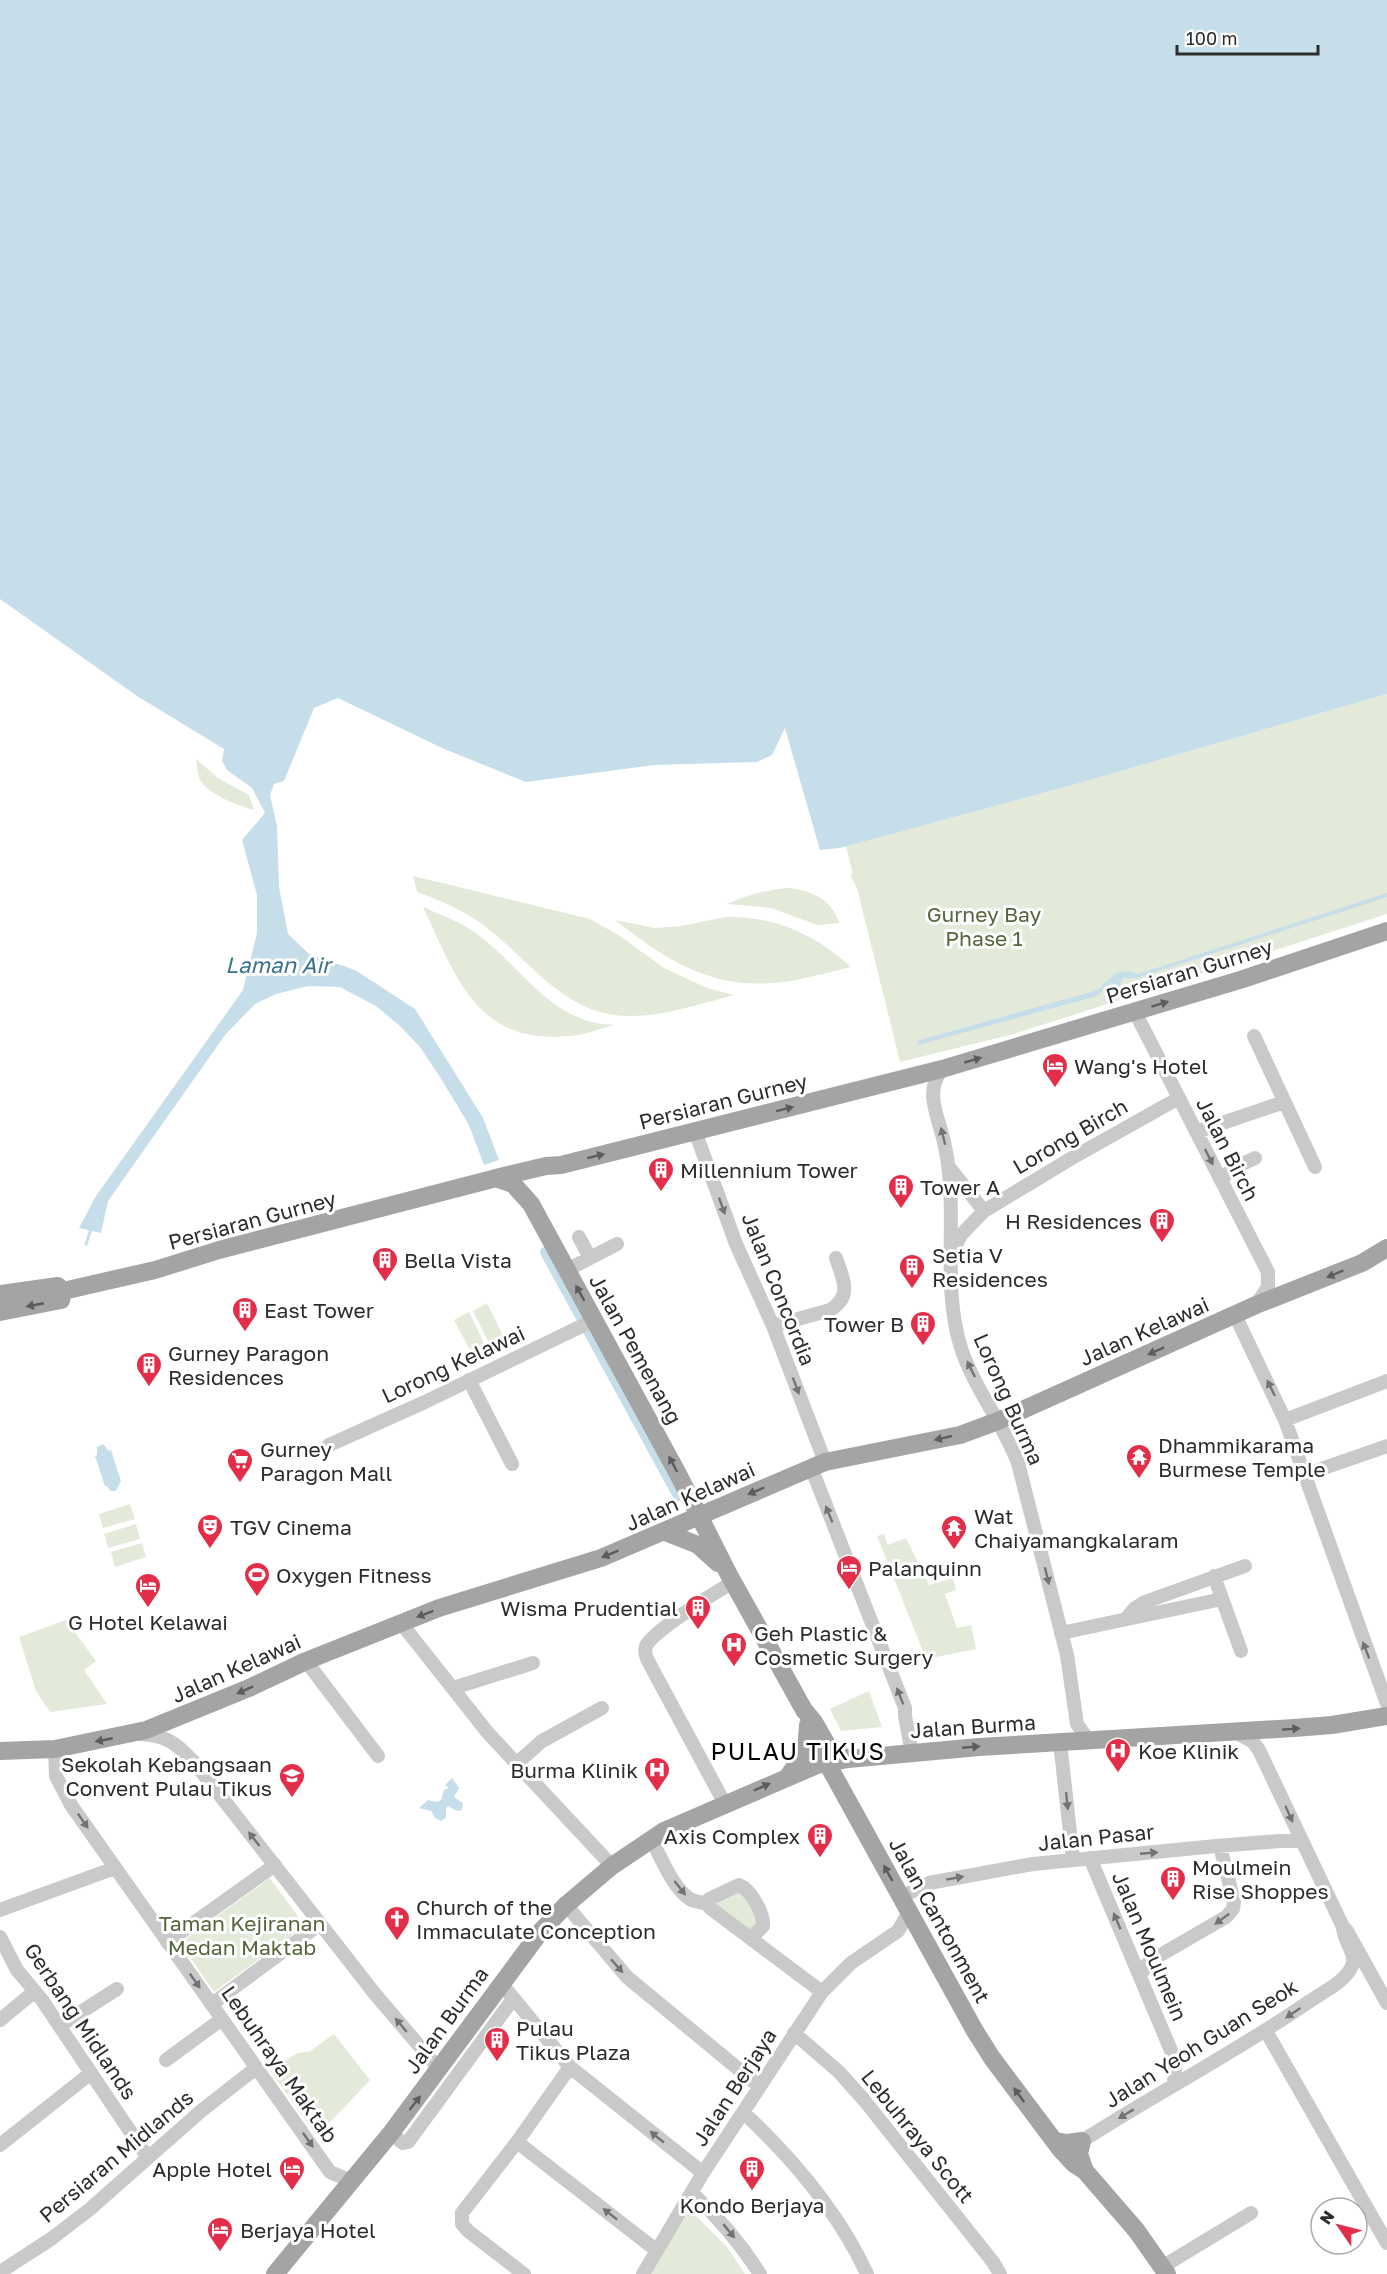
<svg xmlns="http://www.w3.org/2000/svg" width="1387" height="2274" viewBox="0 0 1387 2274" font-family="'Golos Text',sans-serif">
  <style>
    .green { fill: #e3ead9 }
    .water { fill: #c5deea }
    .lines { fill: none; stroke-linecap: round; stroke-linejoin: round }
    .stream { stroke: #c5deea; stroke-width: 3 }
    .canal { stroke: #c5deea; stroke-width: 10 }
    .minor { stroke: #c9c9c9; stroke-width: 14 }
    .major { stroke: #a4a4a4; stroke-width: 18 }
    .oneway { fill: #5c5c5c }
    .oneway2 { fill: #737373 }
    .labels { text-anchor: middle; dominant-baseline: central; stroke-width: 6; stroke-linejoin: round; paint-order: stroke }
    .park-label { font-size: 21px; fill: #52663a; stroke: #fff }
    .street-label { font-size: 21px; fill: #2c2c2c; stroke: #fff }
    .poi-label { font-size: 21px; fill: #2c2c2c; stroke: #fff; text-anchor: start }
    .water-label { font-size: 22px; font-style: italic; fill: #3b738c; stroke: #fff }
    .quarter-label { font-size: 24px; letter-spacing: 1.5px; fill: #000; stroke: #fff }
  </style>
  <rect width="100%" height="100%" fill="#fff"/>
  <path class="green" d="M1387 694V914L1014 1034 900 1062 857 888 850 875 853 874 846 846 1069 786Z
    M196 759 218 778 249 795 254 810C239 806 206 794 199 778 197 773 197 764 196 759Z
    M413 876 590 919 620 936 664 968 707 988 734 995C699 1004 663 1017 626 1016 565 1015 530 961 486 927 465 911 442 901 417 892Z
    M787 888C809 889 833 900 839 923L817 925 771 908 727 904C747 895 765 890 787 888Z
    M423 907C441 915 461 922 477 934 513 960 539 1003 582 1019 592 1023 604 1024 614 1025 599 1029 584 1035 569 1036 476 1045 456 976 423 907Z
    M726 917C775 916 815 934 851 967 829 972 806 979 783 982 712 991 668 961 615 920L655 928 681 926Z
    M487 1303 503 1336 489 1343 473 1311Z
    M469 1312 485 1345 471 1352 454 1320Z
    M130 1504 135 1519 103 1528 99 1514Z
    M136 1524 140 1539 108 1548 104 1534Z
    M884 1534 888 1545 906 1538 929 1585 953 1578 956 1590 945 1594 957 1628 971 1625 976 1649 926 1659 877 1536Z
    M142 1543 146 1557 115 1567 111 1552Z
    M66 1620 96 1661 84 1670 107 1704 50 1712 36 1691 19 1637Z
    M869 1691 882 1727 841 1731 830 1709Z
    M270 1878 305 1926 214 1992 180 1943Z
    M738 1888 759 1917 753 1931 716 1908 714 1901Z
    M334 2034 370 2080 317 2136 271 2072C282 2064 295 2050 309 2052Z
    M690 2210 727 2247 745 2274H648Z"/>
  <path class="water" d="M0 0H1387V694L1069 786 840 848 820 850 785 728 772 755 757 762 654 765 526 782 442 748 338 698 314 708 284 781 274 784 270 795 277 826 279 887 288 934 309 954 355 970 415 1009 483 1118 499 1160 484 1165 469 1125 440 1077 420 1047 400 1026 376 1006 340 987 308 986 276 994 255 1004 225 1035 108 1201 101 1233 79 1228 96 1196 243 990 257 933V895L242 840 265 813 252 788 227 770 222 761 224 749 137 696 0 599Z
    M1387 893V897L1137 978H1123L1120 986 1114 989V983H1111L1097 996 918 1045 917 1041 1098 990C1114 976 1115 967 1138 974Z
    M103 1444 109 1451 111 1450 121 1481 116 1491H110L107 1486H105C101 1475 99 1467 95 1456L97 1455V1447Z
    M452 1778 459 1788 454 1797 463 1803 462 1810 457 1811 448 1806 446 1809V1818L441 1821 435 1818 431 1811 419 1808 428 1800C442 1804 441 1801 444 1790L449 1788 445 1785Z"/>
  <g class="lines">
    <path class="stream" d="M86 1244 91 1229"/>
    <path class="canal" d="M545 1252 678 1496"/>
    <path class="minor" d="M1135 1012 1268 1272V1287L1256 1305
      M1254 1036 1315 1167
      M942 1069C924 1093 938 1115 944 1142 960 1210 940 1281 961 1348 974 1388 1003 1423 1018 1463L1067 1655 1077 1724 1089 1741
      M695 1131 736 1244 773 1326 825 1462
      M1196 1132 1284 1102
      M949 1167 984 1211
      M1220 1179 1238 1166 1255 1158
      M952 1253 961 1235 984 1211 1072 1158 1179 1098
      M590 1258 617 1244
      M567 1270 590 1258 579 1237
      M1235 1315 1285 1420 1387 1704
      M773 1326 830 1310C853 1296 843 1279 836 1258
      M469 1380 512 1464
      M1285 1420 1387 1381
      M329 1445 425 1402 594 1320
      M811 1467 905 1708V1716L912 1753
      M1304 1475 1387 1446
      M1214 1576 1241 1651
      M1126 1619 1134 1609 1145 1602 1245 1566
      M401 1623 488 1733 612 1866
      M1061 1633 1222 1599
      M306 1661 378 1756
      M453 1688 533 1663
      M1235 1732 1253 1742 1259 1750 1343 1927 1347 1931 1387 2003
      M140 1734C166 1735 176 1743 194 1762L375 1994 439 2069
      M1060 1742 1073 1860
      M55 1749 56 1776 71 1805 330 2172 351 2181
      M517 1763 542 1741 602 1708
      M725 1804 647 1659C646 1655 644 1651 646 1646 653 1631 716 1592 733 1582
      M651 1839C660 1855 673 1889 690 1899 695 1902 702 1902 708 1904
      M1090 1858 1175 2060 1174 2085
      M901 1897 929 1883 1033 1864 1216 1846 1280 1841H1301
      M708 1904 710 1908 822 1992
      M708 1904 709 1899 739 1885C751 1890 764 1913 763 1926L751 1938
      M566 1905 627 1977 759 2086
      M0 1910 115 1868
      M0 1937 17 1970 42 2000 148 2158
      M167 1942 275 1865
      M1140 1975 1149 1962 1157 1957 1226 1917 1233 1909 1234 1902 1220 1846
      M501 1983 570 2067 703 2173
      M212 2004 320 1924
      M0 2020 35 1991
      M59 2026 117 1989
      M1266 2031 1387 2243
      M794 2033 839 2072 864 2100 993 2262 1000 2274
      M166 2060 222 2019
      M743 2112C792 2158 839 2213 867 2274
      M391 2133 403 2143 408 2142 513 1999
      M1082 2141C1157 2093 1236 2052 1310 2001 1323 1992 1345 1982 1352 1966 1357 1953 1343 1941 1343 1927
      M517 2142 656 2250
      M0 2145 91 2073
      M692 2193C718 2217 741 2244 760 2274
      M1162 2267 1251 2213
      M0 2272 51 2239 90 2209 201 2111 256 2068
      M524 2274 468 2231 462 2224V2213L517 2142 570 2067
      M643 2274 703 2173 822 1992 851 1963 898 1931 909 1912"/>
    <path class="major" d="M498 1179 513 1184 531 1204 678 1474 728 1573 804 1710 814 1722 830 1750 848 1759
      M0 1294 58 1286 63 1291 155 1270 219 1250 504 1176 546 1166 561 1165 942 1069 1240 980 1387 931
      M0 1312 61 1300 63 1291
      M665 1532 698 1545 718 1563
      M0 1751 55 1749 146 1730 249 1688 306 1661 439 1608 601 1558 825 1462 960 1435 998 1421 1256 1305 1362 1263 1387 1248
      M822 1754 975 2031 992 2058 1061 2150 1074 2164 1085 2171
      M789 1775 806 1751 808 1725
      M1056 2141 1067 2143 1082 2141 1079 2154 1085 2171 1136 2230 1167 2274
      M275 2274 391 2133 541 1931 566 1905 612 1866 664 1831 817 1765 848 1759 979 1747 1294 1728 1332 1725 1387 1716"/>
  </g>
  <defs><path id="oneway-solid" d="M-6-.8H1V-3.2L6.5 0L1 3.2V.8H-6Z" transform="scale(1.5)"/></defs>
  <g class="oneway">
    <use href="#oneway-solid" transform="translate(1160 1004) rotate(-17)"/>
    <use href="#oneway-solid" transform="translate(973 1060) rotate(-16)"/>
    <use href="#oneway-solid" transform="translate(785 1109) rotate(-14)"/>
    <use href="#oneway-solid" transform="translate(596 1156) rotate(-14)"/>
    <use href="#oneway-solid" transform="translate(1335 1274) rotate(157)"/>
    <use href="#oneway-solid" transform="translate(580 1293) rotate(-119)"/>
    <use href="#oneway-solid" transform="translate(35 1305) rotate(169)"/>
    <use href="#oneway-solid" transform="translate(1156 1351) rotate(156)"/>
    <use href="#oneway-solid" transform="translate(943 1438) rotate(167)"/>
    <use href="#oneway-solid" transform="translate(673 1464) rotate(-118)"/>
    <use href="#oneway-solid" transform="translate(756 1491) rotate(157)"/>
    <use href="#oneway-solid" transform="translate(610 1554) rotate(158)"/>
    <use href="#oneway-solid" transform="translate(425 1614) rotate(159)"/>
    <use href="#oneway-solid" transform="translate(245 1690) rotate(156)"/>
    <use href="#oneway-solid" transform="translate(1291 1729) rotate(-4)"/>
    <use href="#oneway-solid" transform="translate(104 1740) rotate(169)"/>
    <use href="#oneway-solid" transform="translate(971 1747) rotate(-5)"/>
    <use href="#oneway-solid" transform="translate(762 1787) rotate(-24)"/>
    <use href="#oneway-solid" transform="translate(888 1873) rotate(-119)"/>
    <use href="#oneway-solid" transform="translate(1019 2095) rotate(-126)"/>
    <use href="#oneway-solid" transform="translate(415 2103) rotate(-52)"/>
  </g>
  <g class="oneway2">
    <use href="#oneway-solid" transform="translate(943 1136) rotate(-104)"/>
    <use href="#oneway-solid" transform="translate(1209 1157) rotate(63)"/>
    <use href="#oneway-solid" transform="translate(722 1206) rotate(70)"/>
    <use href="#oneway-solid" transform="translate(971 1369) rotate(-116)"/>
    <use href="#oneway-solid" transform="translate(796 1386) rotate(69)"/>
    <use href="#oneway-solid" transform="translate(1271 1388) rotate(-116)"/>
    <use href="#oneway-solid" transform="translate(829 1514) rotate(-112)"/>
    <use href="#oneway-solid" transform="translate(1047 1576) rotate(76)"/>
    <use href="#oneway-solid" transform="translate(1366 1650) rotate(-111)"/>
    <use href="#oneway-solid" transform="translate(900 1696) rotate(-111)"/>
    <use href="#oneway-solid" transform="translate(1067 1801) rotate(84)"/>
    <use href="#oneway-solid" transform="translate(1289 1814) rotate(66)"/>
    <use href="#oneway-solid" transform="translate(83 1821) rotate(55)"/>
    <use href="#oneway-solid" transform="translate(254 1839) rotate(-128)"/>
    <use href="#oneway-solid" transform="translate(1149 1853) rotate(-5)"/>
    <use href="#oneway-solid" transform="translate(955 1878) rotate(-10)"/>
    <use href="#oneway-solid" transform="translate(680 1888) rotate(52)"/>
    <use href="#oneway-solid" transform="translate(1222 1919) rotate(144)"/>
    <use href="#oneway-solid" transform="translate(1117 1921) rotate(-113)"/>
    <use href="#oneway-solid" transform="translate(617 1966) rotate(49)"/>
    <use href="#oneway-solid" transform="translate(195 1981) rotate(55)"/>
    <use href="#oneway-solid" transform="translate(1293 2013) rotate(146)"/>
    <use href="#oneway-solid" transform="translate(401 2025) rotate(-130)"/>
    <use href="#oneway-solid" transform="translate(1126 2114) rotate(149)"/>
    <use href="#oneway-solid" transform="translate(657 2137) rotate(-141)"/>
    <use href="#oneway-solid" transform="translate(308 2140) rotate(55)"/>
    <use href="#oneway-solid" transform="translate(610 2214) rotate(-142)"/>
    <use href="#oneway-solid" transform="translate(729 2231) rotate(50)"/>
  </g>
  <defs>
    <symbol id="hotel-pin" viewBox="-11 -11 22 30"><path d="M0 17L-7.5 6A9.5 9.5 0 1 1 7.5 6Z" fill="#e32e49" stroke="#fff"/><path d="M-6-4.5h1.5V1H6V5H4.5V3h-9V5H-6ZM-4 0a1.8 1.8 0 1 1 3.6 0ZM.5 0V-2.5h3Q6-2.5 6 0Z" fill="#fff"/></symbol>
    <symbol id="building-pin" viewBox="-11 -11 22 30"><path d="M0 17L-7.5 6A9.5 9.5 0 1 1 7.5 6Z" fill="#e32e49" stroke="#fff"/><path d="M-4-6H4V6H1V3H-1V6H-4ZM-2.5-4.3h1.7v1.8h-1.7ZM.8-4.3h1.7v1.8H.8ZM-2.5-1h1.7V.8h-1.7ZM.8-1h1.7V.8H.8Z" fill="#fff"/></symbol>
    <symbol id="temple-pin" viewBox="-11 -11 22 30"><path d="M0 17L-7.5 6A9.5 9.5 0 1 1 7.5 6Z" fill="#e32e49" stroke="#fff"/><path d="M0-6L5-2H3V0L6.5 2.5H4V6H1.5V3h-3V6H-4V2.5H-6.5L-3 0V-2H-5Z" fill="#fff"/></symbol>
    <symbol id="supermarket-pin" viewBox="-11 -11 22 30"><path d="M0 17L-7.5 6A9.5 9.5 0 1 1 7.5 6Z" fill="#e32e49" stroke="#fff"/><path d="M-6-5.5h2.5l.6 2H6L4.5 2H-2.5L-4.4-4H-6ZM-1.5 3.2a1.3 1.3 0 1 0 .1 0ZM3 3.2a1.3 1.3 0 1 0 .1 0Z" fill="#fff"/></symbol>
    <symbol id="theatre-pin" viewBox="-11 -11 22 30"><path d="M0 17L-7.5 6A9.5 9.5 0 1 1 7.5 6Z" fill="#e32e49" stroke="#fff"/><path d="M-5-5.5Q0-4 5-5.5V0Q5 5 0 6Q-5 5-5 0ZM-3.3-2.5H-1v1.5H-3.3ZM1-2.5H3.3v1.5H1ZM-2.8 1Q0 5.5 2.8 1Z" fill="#fff"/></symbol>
    <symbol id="stadium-pin" viewBox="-11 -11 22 30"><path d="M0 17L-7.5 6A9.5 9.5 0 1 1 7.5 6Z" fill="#e32e49" stroke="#fff"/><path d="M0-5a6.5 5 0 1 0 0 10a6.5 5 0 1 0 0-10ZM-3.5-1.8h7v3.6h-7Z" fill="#fff"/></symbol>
    <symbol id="hospital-pin" viewBox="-11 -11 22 30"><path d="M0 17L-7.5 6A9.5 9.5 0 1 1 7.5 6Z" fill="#e32e49" stroke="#fff"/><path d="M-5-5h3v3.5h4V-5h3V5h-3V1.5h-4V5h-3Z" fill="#fff"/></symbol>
    <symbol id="school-pin" viewBox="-11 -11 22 30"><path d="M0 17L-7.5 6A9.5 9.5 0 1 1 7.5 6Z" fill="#e32e49" stroke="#fff"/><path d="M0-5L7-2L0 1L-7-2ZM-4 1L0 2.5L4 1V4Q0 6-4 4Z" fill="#fff"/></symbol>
    <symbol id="church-pin" viewBox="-11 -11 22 30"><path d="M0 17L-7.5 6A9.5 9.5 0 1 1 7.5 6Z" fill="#e32e49" stroke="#fff"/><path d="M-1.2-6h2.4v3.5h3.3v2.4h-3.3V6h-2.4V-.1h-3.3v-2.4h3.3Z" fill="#fff"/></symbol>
  </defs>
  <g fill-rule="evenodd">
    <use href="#hotel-pin" x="1040" y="1051" width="30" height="40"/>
    <use href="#building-pin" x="646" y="1155" width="30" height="40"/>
    <use href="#building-pin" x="886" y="1172" width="30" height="40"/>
    <use href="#building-pin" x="1147" y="1206" width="30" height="40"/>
    <use href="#building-pin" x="370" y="1245" width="30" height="40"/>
    <use href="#building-pin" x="897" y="1252" width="30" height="40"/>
    <use href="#building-pin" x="230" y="1295" width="30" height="40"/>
    <use href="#building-pin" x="908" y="1309" width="30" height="40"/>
    <use href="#building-pin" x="134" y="1350" width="30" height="40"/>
    <use href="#temple-pin" x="1124" y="1442" width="30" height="40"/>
    <use href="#supermarket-pin" x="225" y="1446" width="30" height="40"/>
    <use href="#theatre-pin" x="195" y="1512" width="30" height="40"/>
    <use href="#temple-pin" x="939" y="1513" width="30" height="40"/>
    <use href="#hotel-pin" x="834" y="1553" width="30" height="40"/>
    <use href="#stadium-pin" x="242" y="1560" width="30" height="40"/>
    <use href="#hotel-pin" x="133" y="1571" width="30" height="40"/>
    <use href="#building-pin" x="683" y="1593" width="30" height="40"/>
    <use href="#hospital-pin" x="719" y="1630" width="30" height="40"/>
    <use href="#hospital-pin" x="1103" y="1736" width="30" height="40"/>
    <use href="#hospital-pin" x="642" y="1755" width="30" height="40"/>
    <use href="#school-pin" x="277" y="1761" width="30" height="40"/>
    <use href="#building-pin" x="805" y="1821" width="30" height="40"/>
    <use href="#building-pin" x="1158" y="1864" width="30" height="40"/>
    <use href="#church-pin" x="382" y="1904" width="30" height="40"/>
    <use href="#building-pin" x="482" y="2025" width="30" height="40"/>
    <use href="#hotel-pin" x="277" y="2154" width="30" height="40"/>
    <use href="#building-pin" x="737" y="2154" width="30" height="40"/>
    <use href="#hotel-pin" x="205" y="2215" width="30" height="40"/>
  </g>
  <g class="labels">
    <g class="park-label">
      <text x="984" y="914">Gurney Bay<tspan x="984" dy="24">Phase 1</tspan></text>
      <text x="242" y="1923">Taman Kejiranan<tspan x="242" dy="24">Medan Maktab</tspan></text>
    </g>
    <g class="street-label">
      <text transform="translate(1189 971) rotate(-17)">Persiaran Gurney</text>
      <text transform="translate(723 1101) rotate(-14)">Persiaran Gurney</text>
      <text transform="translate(1070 1136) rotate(-30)">Lorong Birch</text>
      <text transform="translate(1228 1149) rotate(63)">Jalan Birch</text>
      <text transform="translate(252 1220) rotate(-15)">Persiaran Gurney</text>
      <text transform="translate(779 1289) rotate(68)">Jalan Concordia</text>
      <text transform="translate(1144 1331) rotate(-24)">Jalan Kelawai</text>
      <text transform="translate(636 1349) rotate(61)">Jalan Pemenang</text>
      <text transform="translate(453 1364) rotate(-25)">Lorong Kelawai</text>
      <text transform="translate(1009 1399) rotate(66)">Lorong Burma</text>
      <text transform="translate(690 1496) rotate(-24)">Jalan Kelawai</text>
      <text transform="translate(236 1668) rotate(-24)">Jalan Kelawai</text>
      <text transform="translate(973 1726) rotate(-4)">Jalan Burma</text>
      <text transform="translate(1096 1837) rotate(-6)">Jalan Pasar</text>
      <text transform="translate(940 1920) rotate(61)">Jalan Cantonment</text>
      <text transform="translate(1150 1946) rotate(67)">Jalan Moulmein</text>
      <text transform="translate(446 2020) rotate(-54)">Jalan Burma</text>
      <text transform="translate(81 2021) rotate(56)">Gerbang Midlands</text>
      <text transform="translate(1201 2043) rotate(-32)">Jalan Yeoh Guan Seok</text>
      <text transform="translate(280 2064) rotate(55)">Lebuhraya Maktab</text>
      <text transform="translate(734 2087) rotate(-57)">Jalan Berjaya</text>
      <text transform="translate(918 2136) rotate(51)">Lebuhraya Scott</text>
      <text transform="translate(116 2156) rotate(-40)">Persiaran Midlands</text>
    </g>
    <g class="poi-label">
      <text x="1074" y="1066">Wang's Hotel</text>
      <text x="680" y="1170">Millennium Tower</text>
      <text x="920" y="1187">Tower A</text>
      <text x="1142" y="1221" text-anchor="end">H Residences</text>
      <text x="932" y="1255">Setia V<tspan x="932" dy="24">Residences</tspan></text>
      <text x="404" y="1260">Bella Vista</text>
      <text x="264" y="1310">East Tower</text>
      <text x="904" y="1324" text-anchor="end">Tower B</text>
      <text x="168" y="1353">Gurney Paragon<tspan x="168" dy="24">Residences</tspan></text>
      <text x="1158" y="1445">Dhammikarama<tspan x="1158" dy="24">Burmese Temple</tspan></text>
      <text x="260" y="1449">Gurney<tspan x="260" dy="24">Paragon Mall</tspan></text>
      <text x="974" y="1516">Wat<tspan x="974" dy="24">Chaiyamangkalaram</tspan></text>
      <text x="230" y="1527">TGV Cinema</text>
      <text x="868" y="1568">Palanquinn</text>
      <text x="276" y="1575">Oxygen Fitness</text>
      <text x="678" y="1608" text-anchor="end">Wisma Prudential</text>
      <text x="148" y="1622" text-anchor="middle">G Hotel Kelawai</text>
      <text x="754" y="1633">Geh Plastic &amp;<tspan x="754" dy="24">Cosmetic Surgery</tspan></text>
      <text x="1138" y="1751">Koe Klinik</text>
      <text x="272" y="1764" text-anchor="end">Sekolah Kebangsaan<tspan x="272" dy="24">Convent Pulau Tikus</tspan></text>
      <text x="638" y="1770" text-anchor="end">Burma Klinik</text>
      <text x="800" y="1836" text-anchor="end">Axis Complex</text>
      <text x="1192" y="1867">Moulmein<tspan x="1192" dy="24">Rise Shoppes</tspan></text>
      <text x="416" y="1907">Church of the<tspan x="416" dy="24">Immaculate Conception</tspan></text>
      <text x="516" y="2028">Pulau<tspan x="516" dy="24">Tikus Plaza</tspan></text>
      <text x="272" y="2169" text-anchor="end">Apple Hotel</text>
      <text x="752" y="2205" text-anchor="middle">Kondo Berjaya</text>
      <text x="240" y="2230">Berjaya Hotel</text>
    </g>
    <g class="water-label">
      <text x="278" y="964">Laman Air</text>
    </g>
    <g class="quarter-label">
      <text x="798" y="1750">PULAU TIKUS</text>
    </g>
  </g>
  <g transform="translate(1339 2226) rotate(305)"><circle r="28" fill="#ffffff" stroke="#ababab" stroke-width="1.5"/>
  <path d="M0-4.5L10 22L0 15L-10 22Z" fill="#e32e49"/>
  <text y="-9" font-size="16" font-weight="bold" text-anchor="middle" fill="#2c2c2c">N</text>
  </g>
  <path d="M1177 45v9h141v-9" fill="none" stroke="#2c2c2c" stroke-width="3"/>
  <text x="1186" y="45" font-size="18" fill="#2c2c2c" stroke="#ffffff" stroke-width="4.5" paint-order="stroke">100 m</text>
</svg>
